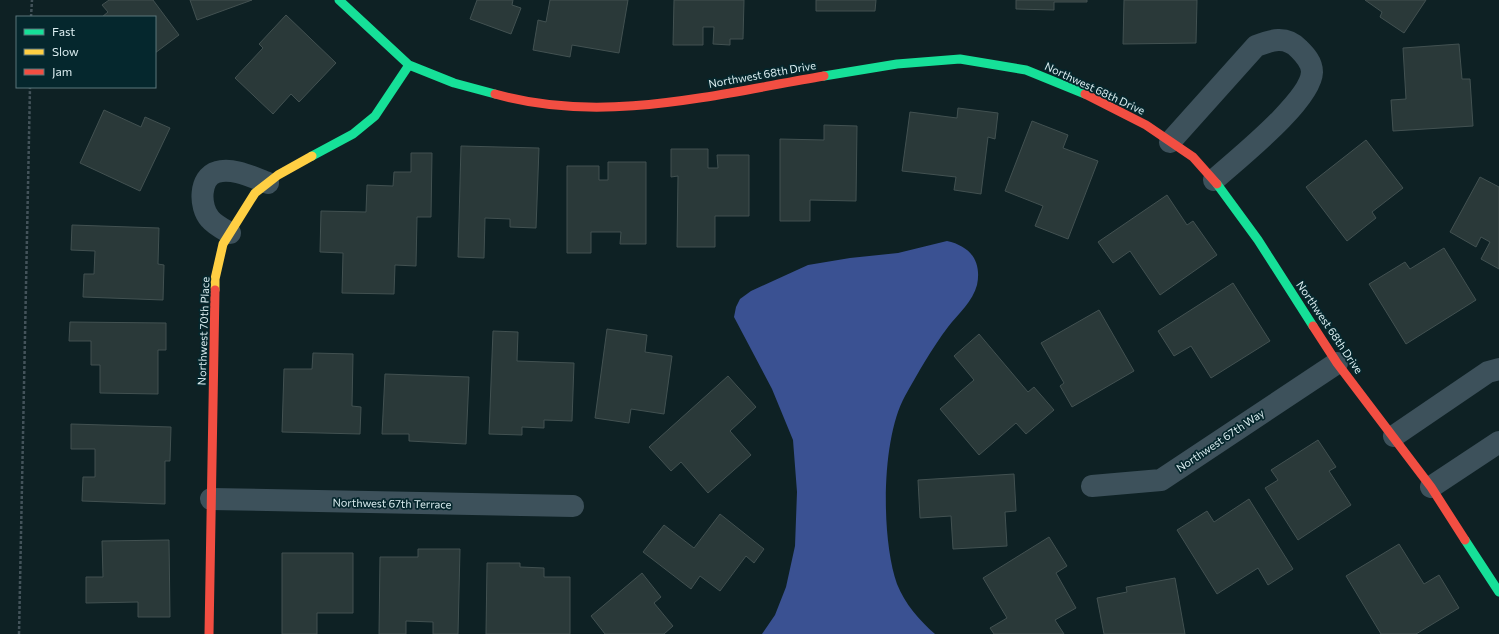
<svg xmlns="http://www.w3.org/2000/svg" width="1499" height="634" viewBox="0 0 1499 634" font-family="Commissioner,sans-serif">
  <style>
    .water { fill: #3a5192 }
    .building { fill: #2a3939; stroke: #425151 }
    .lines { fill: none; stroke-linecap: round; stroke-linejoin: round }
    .path { stroke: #43535a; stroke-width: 2.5; stroke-dasharray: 3 2; stroke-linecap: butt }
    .street { stroke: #3d515b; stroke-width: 22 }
    .fast { stroke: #16e098; stroke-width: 9 }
    .slow { stroke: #ffcf43; stroke-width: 9 }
    .jam { stroke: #f24e42; stroke-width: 9 }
    .labels { text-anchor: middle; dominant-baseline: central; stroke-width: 3.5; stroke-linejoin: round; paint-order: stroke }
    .street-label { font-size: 11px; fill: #dbedf0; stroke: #05272d }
  </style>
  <rect width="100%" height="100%" fill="#0e2124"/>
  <path class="water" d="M947 241C970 246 982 261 977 285 973 301 958 314 948 327 932 348 918 373 905 396 881 439 881 539 897 584 905 604 919 620 935 634H762L775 615 786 587 795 546 797 492 793 440 772 389 734 317 736 307 740 299 751 291 808 265 850 258 898 253Z"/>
  <path class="building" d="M109 0H153L179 35 155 53V17H102L108 12 102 5Z
    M190 0H252L197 20Z
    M477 0H513L512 5 521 8 511 34 470 19Z
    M550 0H628L619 53 572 45 570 57 533 50 538 20 546 22Z
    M674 0H744L743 39H730V45L713 44 714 27H703V45H673Z
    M816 0H876L875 11H816Z
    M1016 0H1087V2H1054V10L1016 9Z
    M1124 0H1197L1196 43 1123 44Z
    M1365 0H1426L1404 33 1380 17 1382 12Z
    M286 15 336 63 299 102 291 94 273 114 235 78 263 48 259 44Z
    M1459 44 1462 79H1470L1473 126 1393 131 1391 100 1406 99 1403 48Z
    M958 108 998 113 995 139 988 137 981 194 954 190 956 177 902 171 910 112 957 118Z
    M104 110 141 127 145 117 170 128 140 191 80 163Z
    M1032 121 1068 135 1063 148 1098 161 1068 239 1035 226 1043 206 1005 191Z
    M824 125 857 126 856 201 810 200V221H780V139L824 140Z
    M1366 140 1403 188 1372 212 1376 218 1347 241 1306 187Z
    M461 146 539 148 536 228 510 227V219L485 218 484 258 458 257Z
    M671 149H708V168H718L717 155H749V216H715V247H677L678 176 671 177Z
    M411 153H432L431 217H417L416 266 395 265 394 294 342 293 343 253 320 252 321 211 366 212 367 185 393 186 394 172H411Z
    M608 162H646V244H620L621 232H591V253H567V166H599V180H608Z
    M1480 177 1499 187V269L1481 259 1490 242 1481 237 1476 247 1450 232Z
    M1167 195 1187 225 1193 221 1217 255 1160 295 1130 251 1113 263 1098 242Z
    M72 225 159 228 158 264 164 265 163 300 83 297 84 274H94L95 251 71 250Z
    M1444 248 1476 300 1406 344 1369 284 1405 262 1410 269Z
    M1233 283 1270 341 1211 378 1191 346 1174 356 1158 331Z
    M1099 310 1134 371 1072 407 1060 386 1064 383 1041 343Z
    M70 322 166 323V350H158V394L100 393V365H91V341H69Z
    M607 329 647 335 645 352 672 356 664 414 631 409 629 423 595 418Z
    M493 331 518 332 517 361 574 363 572 421 544 420V428L522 427V435L489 434Z
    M979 334 1028 392 1034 387 1054 410 1026 434 1016 423 979 455 940 409 974 380 954 356Z
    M313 353 353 354 352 406 361 407 360 434 282 432 284 369H312Z
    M385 374 469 377 466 444 409 441V434H382Z
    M728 376 756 407 730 431 751 455 708 493 681 462 671 471 649 447Z
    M71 424 171 427 170 461H165V504L82 501 83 477H95V449H71Z
    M1318 440 1336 467 1329 471 1351 505 1298 540 1265 488 1278 480 1271 470Z
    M1014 474 1016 511 1005 512 1007 546 953 549 951 516 920 518 918 480Z
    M1249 499 1293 569 1268 585 1258 568 1217 594 1177 530 1207 511 1214 522Z
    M720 514 764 549 754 563 746 556 720 591 700 576 691 589 643 552 664 525 694 548Z
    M1049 537 1067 566 1056 573 1076 608 1055 620 1064 634H994L990 628 1007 618 983 578Z
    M169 540 170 617H138V602L86 603V577H103L102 541Z
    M1399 544 1424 584 1439 575 1459 608 1416 634H1381L1346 576Z
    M418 549H460L458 634H433V622L406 621V634H379L380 557H418Z
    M282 553H353V613H317V634H282Z
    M487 563H520V567L544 568V577H570V634H486Z
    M642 573 661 597 654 603 673 626 664 634H605L591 616Z
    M1175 578 1185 634H1104L1097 598 1127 592 1126 587Z"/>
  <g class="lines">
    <path class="path" d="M31 17 32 0
      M19 634 30 87"/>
    <path class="street" d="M1170 142 1256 46C1271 40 1286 35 1299 49 1305 55 1312 62 1312 72 1311 101 1236 160 1214 180
      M230 233C223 229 215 225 210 219 199 207 199 177 217 172 233 167 254 178 268 183
      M1394 436 1488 372 1499 369
      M1092 486 1161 480 1337 363
      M1431 487 1499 442
      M211 499 573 506"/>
    <path class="fast" d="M339 0 409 65 454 83 495 94
      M824 76 897 64 960 59 1026 70 1085 94
      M312 156 353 134 375 116 409 65
      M1217 184 1258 240 1313 326
      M1465 540 1499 592"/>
    <path class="slow" d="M215 290V279L223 244 255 193 278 175 312 156"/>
    <path class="jam" d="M495 94C603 125 717 94 824 76
      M1085 94 1146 125 1193 157 1217 184
      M1313 326 1337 363 1431 487 1465 540
      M209 634 215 290"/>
  </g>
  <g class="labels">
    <g class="street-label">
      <text transform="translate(762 74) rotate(-10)">Northwest 68th Drive</text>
      <text transform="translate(1095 88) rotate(25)">Northwest 68th Drive</text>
      <text transform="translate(1330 327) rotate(56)">Northwest 68th Drive</text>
      <text transform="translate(203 331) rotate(-88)">Northwest 70th Place</text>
      <text transform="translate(1220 440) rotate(-34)">Northwest 67th Way</text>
      <text transform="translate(392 503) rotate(1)">Northwest 67th Terrace</text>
    </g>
  </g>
  <rect x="16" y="16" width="140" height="72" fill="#05272d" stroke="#5b767b"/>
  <rect x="24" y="29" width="20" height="6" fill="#16e098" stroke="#5b767b"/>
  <text x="52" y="36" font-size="12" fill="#dbedf0">Fast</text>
  <rect x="24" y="49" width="20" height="6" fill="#ffcf43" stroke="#5b767b"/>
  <text x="52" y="56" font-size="12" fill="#dbedf0">Slow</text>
  <rect x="24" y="69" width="20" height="6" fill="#f24e42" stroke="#5b767b"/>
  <text x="52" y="76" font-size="12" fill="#dbedf0">Jam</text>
</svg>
